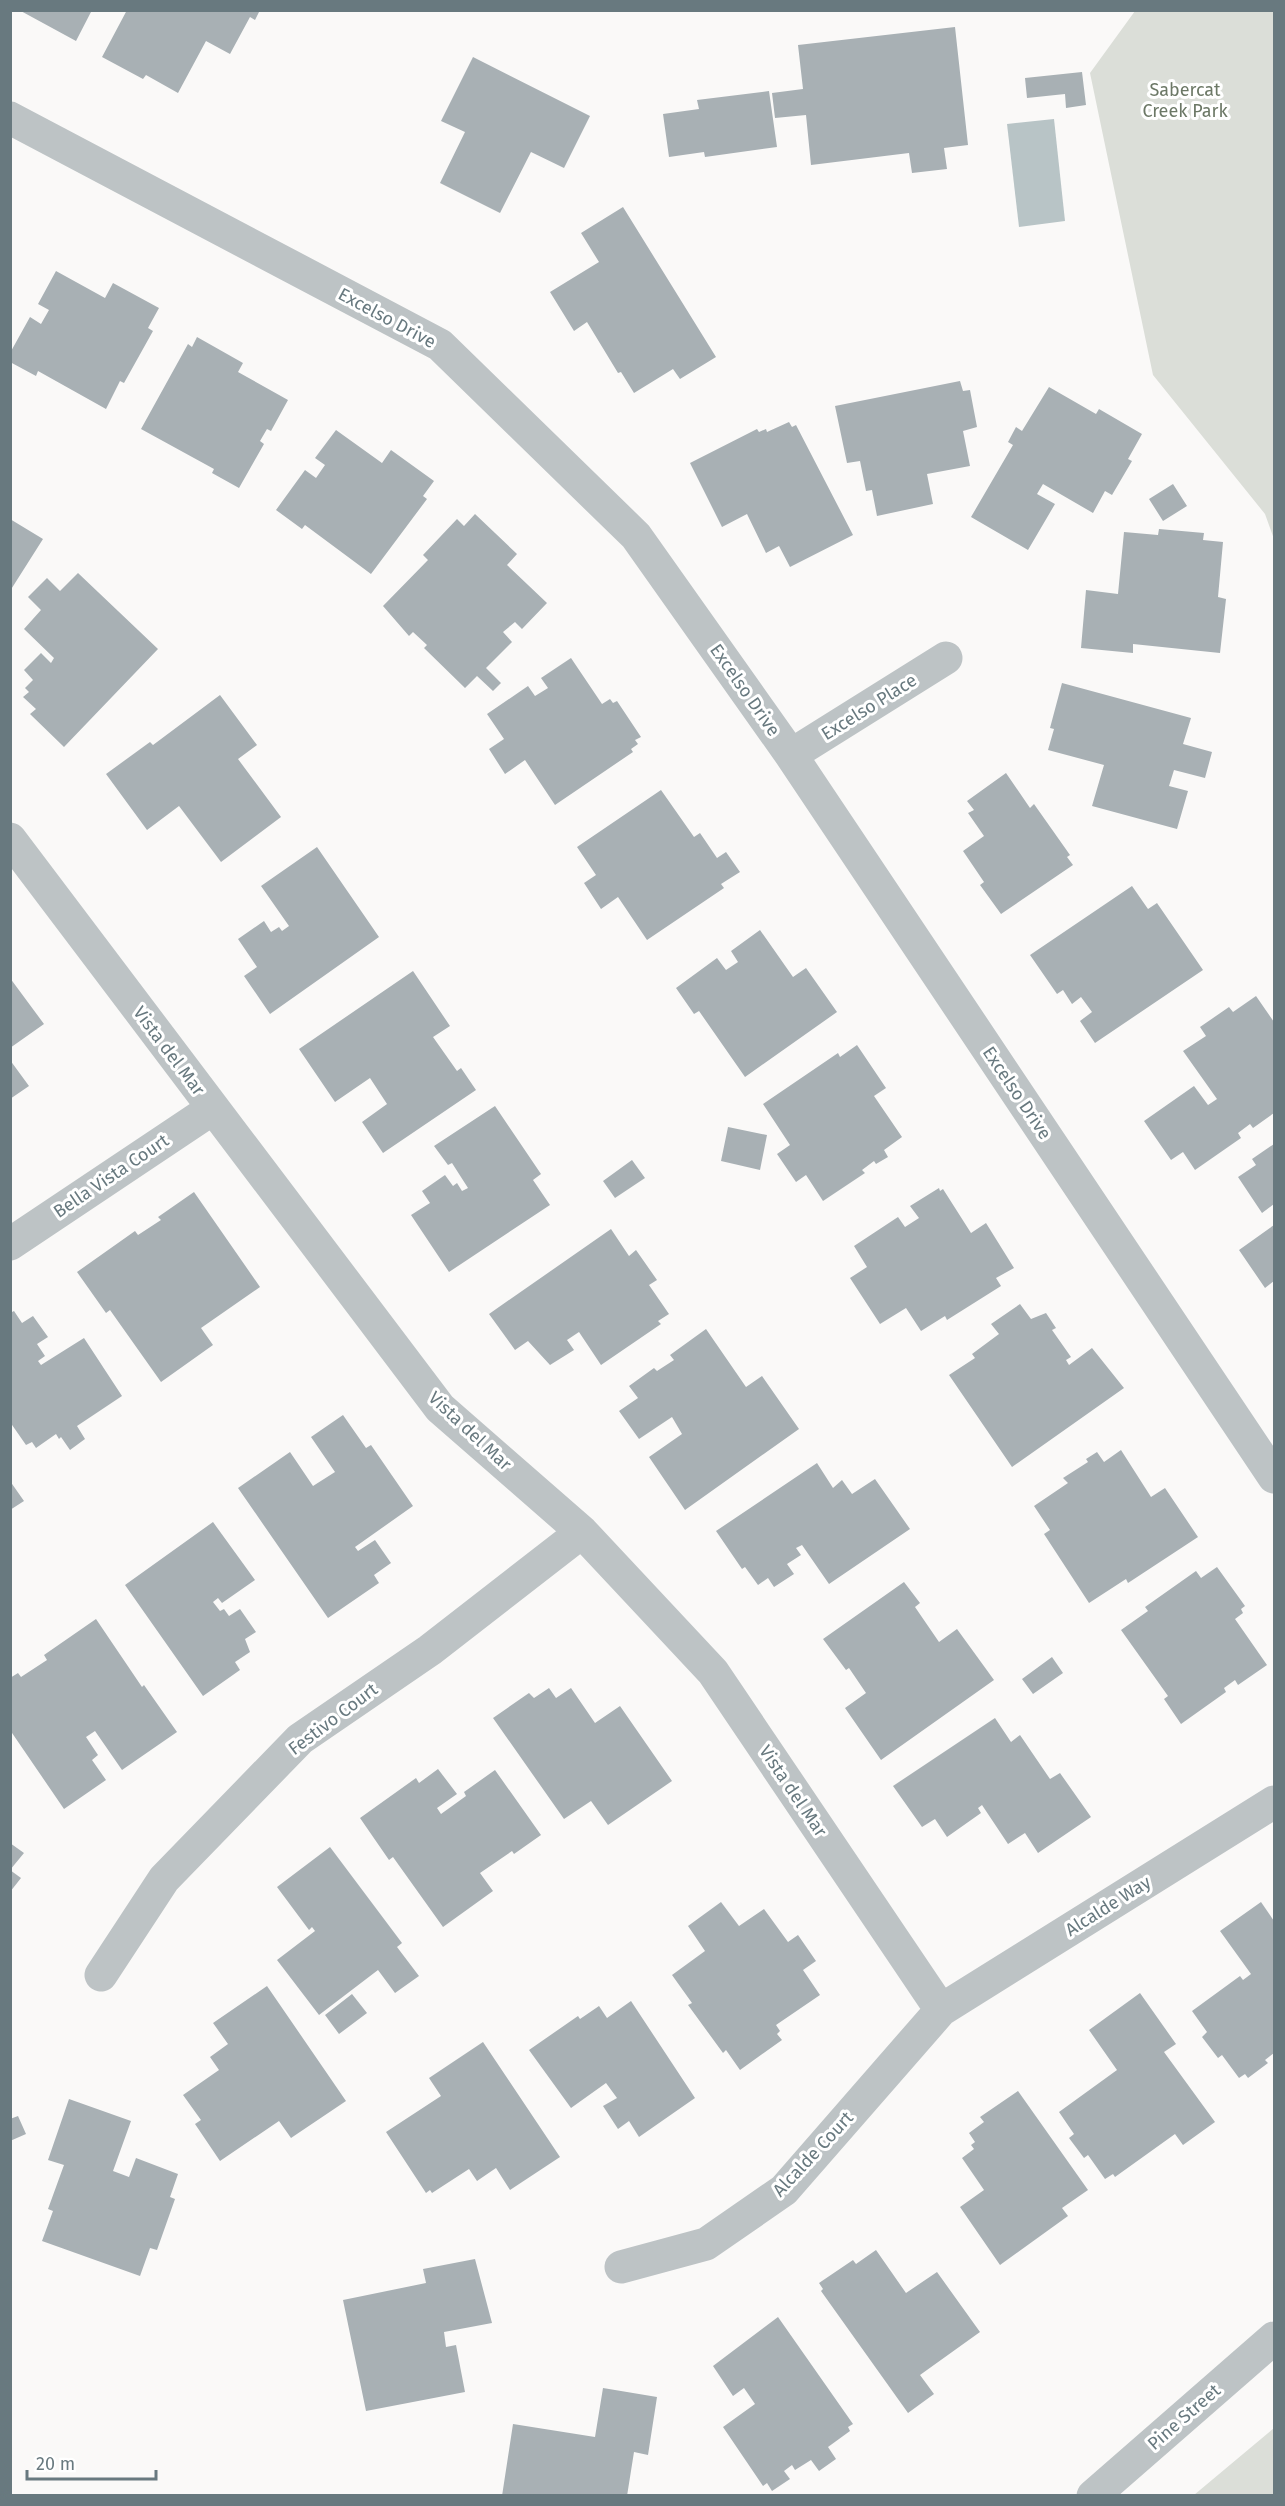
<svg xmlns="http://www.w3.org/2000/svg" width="1285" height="2506" viewBox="0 0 1285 2506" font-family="'Fira Sans',sans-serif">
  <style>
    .green { fill: #dbded8 }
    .water { fill: #b8c4c6 }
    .building { fill: #a8b0b4 }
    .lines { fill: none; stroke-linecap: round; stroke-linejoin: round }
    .minor { stroke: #bdc3c5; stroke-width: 33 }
    .labels { text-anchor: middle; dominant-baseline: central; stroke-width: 6; stroke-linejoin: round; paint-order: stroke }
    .park-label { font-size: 18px; fill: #6c7866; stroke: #fff }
    .street-label { font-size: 18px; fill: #68797f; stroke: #fff }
  </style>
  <rect width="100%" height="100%" fill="#faf9f8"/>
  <path class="green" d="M1135 11H1274V539L1265 514 1153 375 1090 73Z
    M1274 2428V2495H1194Z"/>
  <path class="water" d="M1054 119 1065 221 1019 227 1007 124Z"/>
  <path class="building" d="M19 10H92L76 41Z
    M127 10H260L255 20 250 17 230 54 206 41 178 93 146 75 143 79 102 57Z
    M955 27 968 145 944 148 947 169 912 173 909 153 811 165 806 115 775 118 772 93 803 89 798 45Z
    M473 57 590 116 564 168 531 152 500 213 440 183 465 132 441 121Z
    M1082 72 1086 105 1066 108 1065 94 1027 98 1025 78Z
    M769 91 777 147 705 157 704 152 669 157 663 114 699 109 697 100Z
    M623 207 716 357 680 379 673 369 634 393 621 372 618 373 587 322 574 331 550 292 599 262 581 233Z
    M56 271 105 298 113 283 159 308 148 328 153 331 124 383 120 381 106 409 38 371 36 376 10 362V353L30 317 41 324 49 310 38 304Z
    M197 337 243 363 238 372 288 400 271 431 267 429 260 441 264 444 239 488 212 473 214 469 141 429 188 344 192 347Z
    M960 381 963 391 970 390 977 427 963 431 970 466 927 474 933 504 877 516 872 490 866 491 860 461 847 463 835 406Z
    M1049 387 1096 414 1099 409 1142 434 1128 459 1132 461 1112 495 1105 491 1093 513 1043 484 1037 494 1055 504 1028 550 971 517 1013 445 1008 442 1016 427 1022 431Z
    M789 422 792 427 796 425 853 535 790 567 779 546 766 553 747 514 722 527 690 463 757 429 759 432 766 429 767 432Z
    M336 430 382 463 391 450 434 481 423 496 427 499 371 574 305 525 302 529 276 510 305 470 316 478 325 465 315 458Z
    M1173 484 1187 506 1163 521 1149 499Z
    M475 514 517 554 507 565 547 603 522 629 515 622 503 632 512 642 486 668 501 683 493 691 477 676 465 688 424 648 427 645 413 632 409 636 383 606 428 560 423 555 457 519 464 526Z
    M10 519 43 539 10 591Z
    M1159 529 1204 533 1203 540 1223 542 1218 597 1226 599 1220 653 1133 644V653L1081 648 1086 590 1118 594 1124 532 1158 535Z
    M78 573 158 649 64 747 30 714 36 709 23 697 29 692 25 688 33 680 24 670 41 653 51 663 54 658 24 629 41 610 28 597 47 578 60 591Z
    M571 658 602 704 610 699 613 703 617 701 641 737 635 740 638 744 631 749 633 752 555 805 525 760 505 774 489 749 504 739 487 714 528 686 535 696 548 688 541 678Z
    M1062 683 1191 718 1183 744 1212 752 1205 778 1174 770 1169 786 1188 791 1177 829 1092 806 1104 765 1048 750 1054 729 1050 728Z
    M220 695 257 745 238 759 281 817 221 862 179 806 147 830 106 774 150 742 153 745Z
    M1006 773 1030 808 1034 804 1070 855 1067 857 1073 865 1001 914 980 885 984 882 963 851 984 836 968 813 974 810 967 801Z
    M661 790 694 837 700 833 717 858 726 852 740 872 721 884 724 888 647 940 618 897 601 909 584 883 596 875 577 847Z
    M317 847 379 937 270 1014 244 976 257 967 238 939 264 921 271 932 279 927 282 931 289 926 261 886Z
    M1132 886 1148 909 1157 903 1203 970 1095 1043 1080 1021 1092 1012 1081 997 1072 1004 1063 990 1057 994 1030 955Z
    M760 930 793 977 806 968 837 1012 745 1077 699 1011 694 1014 676 988 717 958 726 970 738 962 731 951Z
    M413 971 450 1026 433 1037 457 1071 461 1068 476 1090 383 1153 362 1122 387 1104 370 1078 335 1102 299 1049Z
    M10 978 44 1024 10 1048Z
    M1256 996 1274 1022V1113L1253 1128 1250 1124 1238 1133 1241 1138 1195 1170 1183 1152 1171 1160 1144 1121 1194 1086 1208 1105 1217 1099 1183 1051 1206 1036 1200 1027 1229 1007 1233 1012Z
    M857 1045 886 1088 874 1096 902 1137 884 1150 888 1157 876 1164 874 1161 862 1170 865 1173 823 1201 806 1175 796 1182 777 1154 790 1145 763 1104 838 1053 840 1057Z
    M10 1060 29 1086 10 1099Z
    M495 1106 541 1174 533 1180 550 1205 449 1272 411 1215 430 1203 422 1191 445 1175 453 1186 457 1183 462 1191 468 1188 452 1163 448 1165 434 1146Z
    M728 1127 767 1135 760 1170 721 1161Z
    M1274 1144V1204L1262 1213 1238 1177 1256 1165 1252 1159Z
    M632 1160 645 1178 615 1198 603 1181Z
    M939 1188 940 1191 943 1189 971 1233 986 1223 1014 1268 996 1278 1001 1286 947 1320 945 1316 921 1331 906 1308 880 1324 850 1278 867 1267 854 1246 898 1217 905 1227 919 1218 910 1206Z
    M194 1192 260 1287 201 1328 213 1345 161 1382 110 1310 106 1313 77 1272 135 1231 138 1235 161 1220 158 1217Z
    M1274 1225V1281L1265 1288 1239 1250Z
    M611 1229 629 1256 636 1250 657 1280 649 1285 669 1314 658 1321 661 1324 601 1365 579 1332 567 1340 574 1350 550 1365 528 1341 515 1350 489 1314Z
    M1020 1304 1031 1319 1046 1313 1056 1328 1052 1330 1071 1357 1066 1360 1069 1365 1092 1348 1124 1388 1012 1467 949 1375 975 1358 972 1354 999 1334 991 1324Z
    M14 1311 22 1323 33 1316 48 1337 37 1344 45 1356 38 1361 41 1365 84 1338 122 1396 77 1426 85 1439 70 1450 61 1437 59 1439 56 1434 36 1448 32 1442 26 1445 10 1422V1313Z
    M706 1329 746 1387 762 1376 799 1429 685 1510 649 1457 682 1434 672 1417 639 1439 619 1411 638 1398 629 1386 654 1368 657 1371 674 1360 670 1355Z
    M343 1415 366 1448 371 1445 413 1506 355 1547 358 1551 375 1540 391 1563 374 1575 379 1583 328 1618 238 1488 290 1452 313 1486 335 1472 311 1437Z
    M1121 1450 1151 1497 1165 1488 1198 1537 1128 1583 1126 1579 1089 1603 1044 1534 1050 1530 1034 1506 1068 1483 1063 1478 1088 1462 1086 1459 1097 1452 1104 1462Z
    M817 1463 833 1488 842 1480 852 1494 875 1479 910 1529 829 1584 802 1545 796 1548 801 1555 787 1564 794 1574 774 1587 768 1578 758 1585 745 1567 742 1569 716 1531Z
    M10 1481 24 1501 10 1510Z
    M213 1522 255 1580 222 1603 218 1598 213 1602 220 1611 224 1609 229 1616 240 1609 256 1632 245 1639 250 1652 235 1662 240 1670 203 1696 125 1585Z
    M1217 1567 1245 1606 1241 1609 1243 1613 1235 1619 1267 1665 1238 1685 1235 1680 1224 1688 1226 1692 1181 1724 1164 1699 1168 1696 1121 1630 1148 1611 1145 1607 1196 1571 1201 1578Z
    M904 1582 920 1603 915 1607 939 1642 957 1629 994 1680 881 1760 845 1708 866 1693 849 1668 846 1670 823 1639Z
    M96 1619 142 1687 144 1685 177 1732 122 1770 95 1731 86 1737 98 1755 92 1760 106 1780 64 1809 10 1730V1678L18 1673 21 1677 47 1660 44 1655Z
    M1052 1657 1063 1673 1033 1694 1022 1679Z
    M549 1688 556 1698 571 1688 595 1723 620 1706 672 1781 608 1825 591 1801 564 1819 493 1718 529 1693 534 1698Z
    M995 1718 1011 1742 1020 1735 1050 1779 1060 1773 1091 1817 1038 1853 1025 1833 1008 1844 982 1805 978 1808 981 1813 947 1837 935 1819 922 1827 893 1786Z
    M438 1769 457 1794 437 1808 441 1814 466 1796 464 1792 495 1770 541 1835 514 1854 512 1851 480 1873 493 1891 443 1927 393 1857 389 1860 360 1818 416 1778 419 1783Z
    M10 1843 24 1853 10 1870Z
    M330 1847 402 1943 397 1947 419 1976 395 1993 378 1970 319 2015 277 1960 315 1931 312 1927 309 1930 277 1887Z
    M10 1870 21 1878 10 1892Z
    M721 1902 739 1926 764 1909 788 1942 798 1935 816 1961 803 1970 820 1995 776 2025 780 2031 777 2034 782 2040 740 2070 726 2050 723 2053 688 2005 692 2003 672 1975 705 1951 688 1926Z
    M1261 1902 1274 1921V2053L1265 2060 1268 2063 1248 2078 1245 2074 1239 2078 1222 2055 1218 2058 1202 2037 1207 2032 1192 2011 1240 1976 1243 1980 1251 1974 1220 1931Z
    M267 1986 346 2101 291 2138 279 2121 220 2161 195 2124 201 2120 183 2095 219 2070 210 2057 228 2044 213 2023Z
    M1140 1993 1176 2044 1164 2052 1215 2122 1183 2145 1175 2134 1115 2177 1113 2174 1105 2179 1088 2155 1084 2158 1069 2138 1074 2134 1059 2112 1117 2070 1089 2030Z
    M352 1994 367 2013 339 2034 325 2015Z
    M631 2001 695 2098 639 2137 629 2121 618 2129 603 2106 617 2098 606 2083 571 2108 529 2050 578 2016 580 2019 599 2006 607 2018Z
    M483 2042 560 2157 510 2190 496 2168 477 2181 469 2169 432 2193 430 2190 426 2193 386 2132 441 2096 429 2078Z
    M1018 2091 1088 2190 1062 2208 1068 2216 1000 2265 960 2207 984 2190 962 2158 974 2149 971 2145 975 2142 969 2133 984 2122 980 2117Z
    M69 2099 131 2121 113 2171 129 2177 136 2158 178 2174 170 2197 175 2199 157 2250 150 2248 140 2276 42 2241 53 2211 48 2209 64 2165 48 2160Z
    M18 2116 26 2134 10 2141V2119Z
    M876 2250 906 2293 937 2272 980 2332 920 2375 934 2394 908 2413 821 2291 823 2289 819 2283 853 2260 856 2264Z
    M475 2259 492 2323 444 2332 446 2347 456 2345 465 2392 366 2411 343 2300 426 2283 423 2269Z
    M778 2317 853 2424 848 2427 850 2431 828 2447 836 2459 819 2471 811 2460 795 2470 792 2465 784 2471 790 2479 772 2491 767 2483 763 2486 723 2427 755 2404 744 2388 733 2396 713 2366Z
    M603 2388 657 2397 648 2455 634 2452 627 2496H502L513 2424 595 2437Z"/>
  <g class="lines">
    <path class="minor" d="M10 118 440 345 636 536 791 755 1274 1477
      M791 755 946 658
      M10 839 440 1408 582 1532 713 1672 941 2010
      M10 1244 212 1109
      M101 1975 164 1879 300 1739 430 1650 582 1532
      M621 2267 706 2244 784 2190 941 2010 1274 1802
      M1093 2496 1274 2338"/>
  </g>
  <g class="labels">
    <g class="park-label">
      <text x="1185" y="90">Sabercat<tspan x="1185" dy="21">Creek Park</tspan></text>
    </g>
    <g class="street-label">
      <text transform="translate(387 318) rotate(28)">Excelso Drive</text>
      <text transform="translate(745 690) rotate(55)">Excelso Drive</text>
      <text transform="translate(869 707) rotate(-32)">Excelso Place</text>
      <text transform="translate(169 1051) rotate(53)">Vista del Mar</text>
      <text transform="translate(1017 1093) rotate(56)">Excelso Drive</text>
      <text transform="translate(111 1176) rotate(-34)">Bella Vista Court</text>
      <text transform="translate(470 1431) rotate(43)">Vista del Mar</text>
      <text transform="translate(333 1719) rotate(-37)">Festivo Court</text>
      <text transform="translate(793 1791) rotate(56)">Vista del Mar</text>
      <text transform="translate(1108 1906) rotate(-32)">Alcalde Way</text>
      <text transform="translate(813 2154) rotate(-47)">Alcalde Court</text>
      <text transform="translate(1184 2417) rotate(-41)">Pine Street</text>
    </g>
  </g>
  <rect width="1285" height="2506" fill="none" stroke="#68797f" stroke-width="24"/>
  <path d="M27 2470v9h129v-9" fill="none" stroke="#68797f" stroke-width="3"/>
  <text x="36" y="2470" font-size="18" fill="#68797f" stroke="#ffffff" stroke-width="4.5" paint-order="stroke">20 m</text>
</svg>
